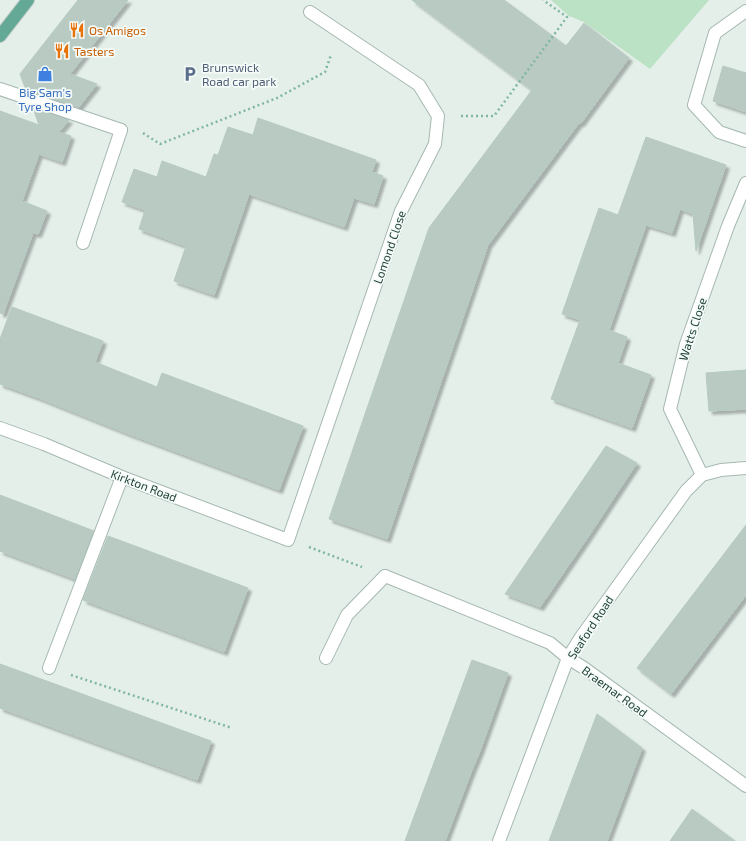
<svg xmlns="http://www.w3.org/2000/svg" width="746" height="841" viewBox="0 0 746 841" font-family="'Exo 2',sans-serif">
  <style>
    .green { fill: #bbe2c5 }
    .building { fill: #b9cac3; stroke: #b5cac1; filter: url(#shadow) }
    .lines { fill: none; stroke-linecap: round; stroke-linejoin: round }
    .service-casing { stroke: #a6b8b1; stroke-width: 14 }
    .pedestrian-casing { stroke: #a6b8b1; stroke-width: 14 }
    .minor-casing { stroke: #a6b8b1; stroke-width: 14 }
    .primary-casing { stroke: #c1cac8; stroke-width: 14 }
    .path { stroke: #81b6a4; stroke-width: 2.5; stroke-dasharray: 2 3; stroke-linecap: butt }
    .service { stroke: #fff; stroke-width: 12 }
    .pedestrian { stroke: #fff; stroke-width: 12 }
    .minor { stroke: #fff; stroke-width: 12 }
    .primary { stroke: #63a996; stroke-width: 12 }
    .labels { text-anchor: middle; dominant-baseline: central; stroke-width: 3.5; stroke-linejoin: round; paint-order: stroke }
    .food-label { font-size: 12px; fill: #c56008; stroke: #f5fbf8; text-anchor: start }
    .service-label { font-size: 12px; fill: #4e5e75; stroke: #f5fbf8; text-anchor: start }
    .shop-label { font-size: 12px; fill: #366cbe; stroke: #f5fbf8 }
    .street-label { font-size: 12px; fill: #214339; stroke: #f5fbf8 }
  </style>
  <defs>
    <filter id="shadow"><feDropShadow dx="3.5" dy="3.5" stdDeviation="1" flood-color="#0004"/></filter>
  </defs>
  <rect width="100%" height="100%" fill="#e4efea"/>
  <path class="green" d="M551 0H709L650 69 584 22 569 16Z"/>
  <path class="building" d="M78 0H128L70 74 97 84 78 108 26 90 20 74Z
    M412 0H504L566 46 584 23 629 58 581 123H579L488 245 387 539 329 519 429 228 532 90Z
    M723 66 746 73V112L713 101Z
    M33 108 69 120 59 132 71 136 62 162 39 154 22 201 47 211 38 234 33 233 3 314 0 313V111L39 125Z
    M258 118 376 160 372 172 383 176 374 204 354 198 344 227 249 194 214 295 174 281 186 246 139 229 145 210 122 202 134 169 157 177 162 161 206 177 214 154 218 155 228 127 253 135Z
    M646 137 726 165 696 251 693 214 680 209 672 233 646 225 609 330 627 337 618 363 651 375 632 428 551 399 580 320 562 314 599 208 618 215Z
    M12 307 103 341 95 362 157 387 162 373 303 426 279 490 129 434 39 398 0 384V339Z
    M746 370V409L709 411 706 373Z
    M606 446 637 463 588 537 540 607 505 594Z
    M0 495 94 531 75 579 0 551Z
    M746 525V595L671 694 637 668Z
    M108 536 248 588 224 652 83 600Z
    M472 660 508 673 480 751 472 770 445 841H405Z
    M0 664 211 741 197 780 0 708Z
    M597 714 642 748 607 841H549Z
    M692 809 735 841H670Z"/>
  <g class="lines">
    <defs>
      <path id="service" d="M746 11 715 33 694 105 719 132 746 141
        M83 243 121 130
        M326 658 347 615 385 576
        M49 668 122 477"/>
      <path id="pedestrian" d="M702 475 670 409 686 344 728 226 746 183"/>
      <path id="minor" d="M0 89 121 130
        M0 428 44 444 122 477 288 540 401 211 435 144 438 116 419 85 310 12
        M385 576 550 643 568 658 584 668 746 786
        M499 841 568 658 581 637 686 491 702 475 721 470 746 468"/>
      <path id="primary" d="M0 36 28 0"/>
    </defs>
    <use href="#service" class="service-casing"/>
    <use href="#pedestrian" class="pedestrian-casing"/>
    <use href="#minor" class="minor-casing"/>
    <use href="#primary" class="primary-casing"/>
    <path class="path" d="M461 116H494L567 17 543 0
      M143 133 160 144 277 98 325 72 331 55
      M309 547 362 567
      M71 675 232 728"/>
    <use href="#service" class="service"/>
    <use href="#pedestrian" class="pedestrian"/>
    <use href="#minor" class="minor"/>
    <use href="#primary" class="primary"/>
  </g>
  <defs>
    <symbol id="restaurant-bare" viewBox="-9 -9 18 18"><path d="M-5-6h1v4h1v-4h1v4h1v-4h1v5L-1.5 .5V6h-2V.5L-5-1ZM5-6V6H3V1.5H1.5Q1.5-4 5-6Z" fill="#e8710a" stroke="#f5fbf8" stroke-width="2.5" paint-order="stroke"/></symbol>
    <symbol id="shop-bare" viewBox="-9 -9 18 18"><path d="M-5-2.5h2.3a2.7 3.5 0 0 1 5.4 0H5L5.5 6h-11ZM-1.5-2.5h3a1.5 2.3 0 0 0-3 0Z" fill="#3f7fe0" stroke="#f5fbf8" stroke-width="2.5" paint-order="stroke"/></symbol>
    <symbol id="parking-bare" viewBox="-9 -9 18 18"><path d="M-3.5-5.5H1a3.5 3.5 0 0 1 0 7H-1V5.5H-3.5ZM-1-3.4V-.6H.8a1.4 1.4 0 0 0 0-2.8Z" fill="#5c6f8a" stroke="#f5fbf8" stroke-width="2.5" paint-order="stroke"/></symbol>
  </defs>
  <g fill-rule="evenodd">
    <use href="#restaurant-bare" x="66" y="19" width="22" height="22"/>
    <use href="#restaurant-bare" x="51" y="40" width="22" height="22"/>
    <use href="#shop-bare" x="34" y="63" width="22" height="22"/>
    <use href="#parking-bare" x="179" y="63" width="22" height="22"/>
  </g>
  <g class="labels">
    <g class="food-label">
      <text x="89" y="30">Os Amigos</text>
      <text x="74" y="51">Tasters</text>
    </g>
    <g class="service-label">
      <text x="202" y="67">Brunswick<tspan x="202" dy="14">Road car park</tspan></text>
    </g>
    <g class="shop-label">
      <text x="45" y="92">Big Sam's<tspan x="45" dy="14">Tyre Shop</tspan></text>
    </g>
    <g class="street-label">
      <text transform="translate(389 247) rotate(-71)">Lomond Close</text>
      <text transform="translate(692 329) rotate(-72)">Watts Close</text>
      <text transform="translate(144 485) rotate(21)">Kirkton Road</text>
      <text transform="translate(590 627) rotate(-57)">Seaford Road</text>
      <text transform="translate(615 691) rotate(36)">Braemar Road</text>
    </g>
  </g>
</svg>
